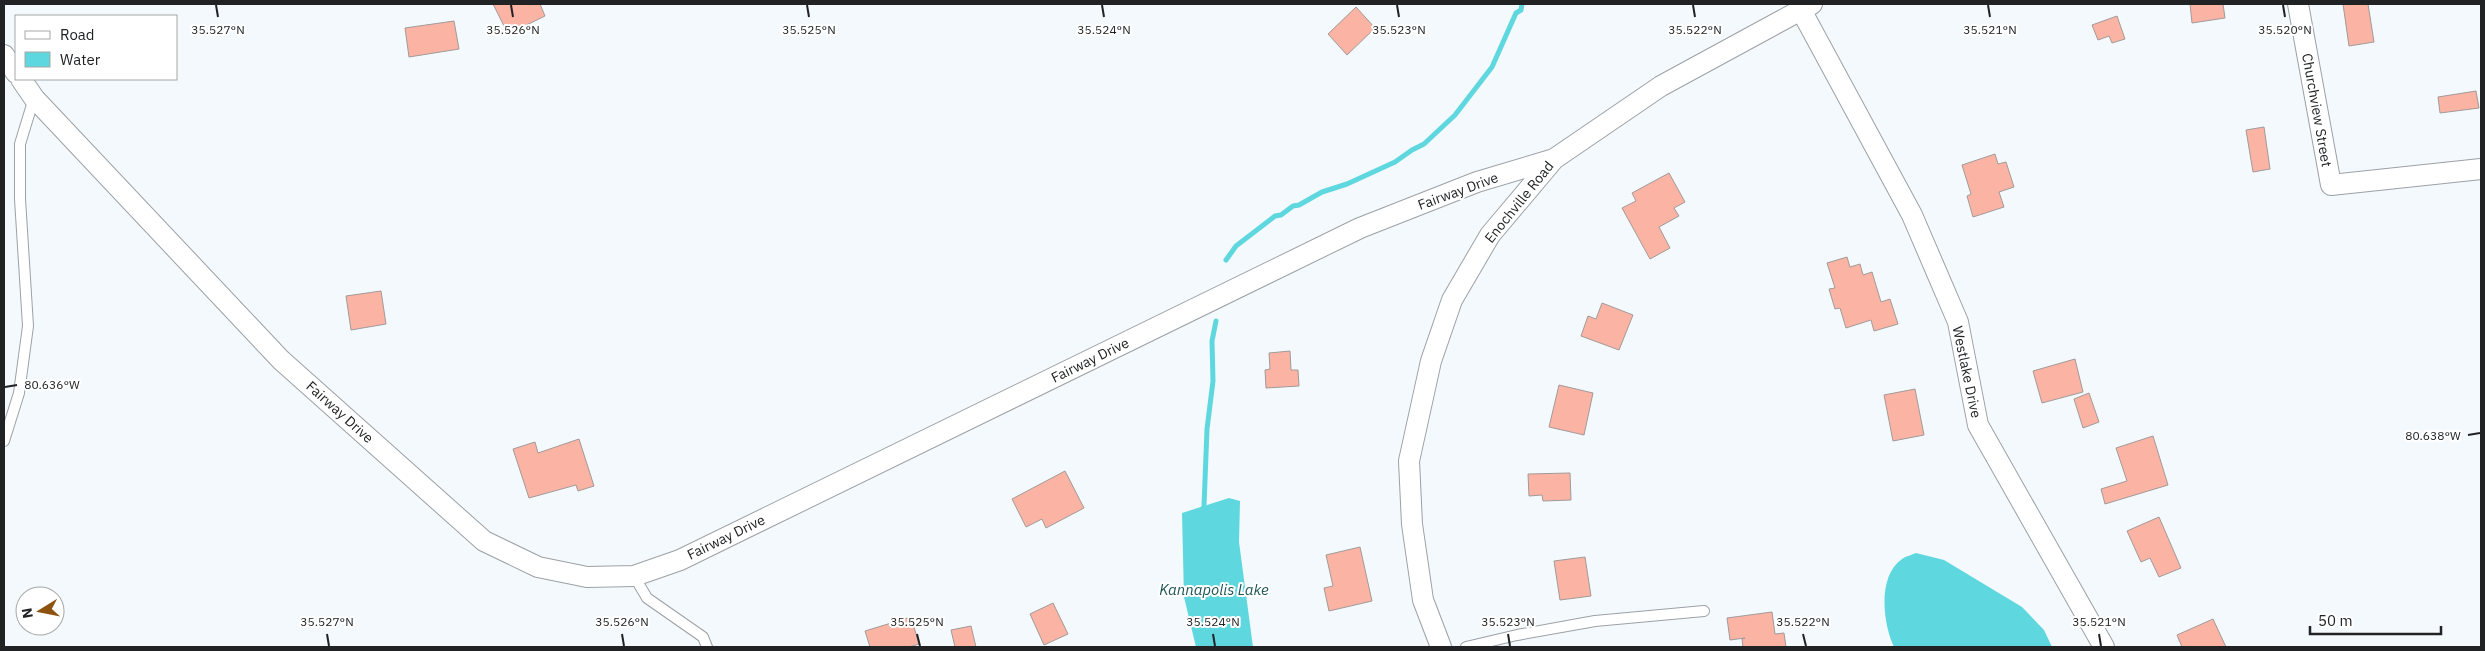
<svg xmlns="http://www.w3.org/2000/svg" width="2485" height="651" viewBox="0 0 2485 651" font-family="'IBM Plex Sans',sans-serif">
  <style>
    .water { fill: #5ed7df }
    .lines { fill: none; stroke-linecap: round; stroke-linejoin: round }
    .stream { stroke: #5ed7df; stroke-width: 5 }
    .building { fill: #fbb3a4; stroke: #a19a99 }
    .service-casing { stroke: #9ca1a5; stroke-width: 12 }
    .minor-casing { stroke: #9ca1a5; stroke-width: 22 }
    .service { stroke: #fff; stroke-width: 10 }
    .minor { stroke: #fff; stroke-width: 20 }
    .ticks { fill: none; stroke: #202224; stroke-width: 2 }
    .labels { text-anchor: middle; dominant-baseline: central; stroke-width: 4; stroke-linejoin: round; paint-order: stroke }
    .street-label { font-size: 14px; fill: #202224; stroke: #fff }
    .water-label { font-size: 15px; font-style: italic; fill: #1e5356; stroke: #fff }
    .ticks-label { font-size: 12px; text-anchor: middle; fill: #202224; stroke: #fff; stroke-width: 4; stroke-linejoin: round; paint-order: stroke }
  </style>
  <rect width="100%" height="100%" fill="#f4f9fd"/>
  <path class="water" d="M1229 498 1240 501 1239 542 1253 647H1196L1184 597 1182 513Z
    M1916 553 1944 560 2022 607 2044 630 2052 647H1894C1883 624 1877 576 1902 559 1906 556 1912 555 1916 553Z"/>
  <g class="lines">
    <path class="stream" d="M1226 260 1236 246 1275 216 1281 215 1293 206 1299 205 1322 192 1347 184 1395 162 1412 150 1424 144 1455 115 1492 67 1516 13 1521 10 1522 4
      M1202 512 1204 506 1207 429 1213 381 1212 341 1216 321"/>
  </g>
  <path class="building" d="M493 4H540L545 16 508 34Z
    M2190 4H2223L2225 18 2192 23Z
    M2343 4H2368L2374 42 2349 46Z
    M1356 7 1375 28 1347 55 1328 34Z
    M2117 16 2125 39 2112 43 2109 36 2098 40 2092 25Z
    M454 21 459 49 409 57 405 28Z
    M2476 91 2479 108 2440 113 2438 97Z
    M2264 127 2270 169 2253 172 2246 130Z
    M1995 154 1998 164 2006 162 2014 187 1999 192 2004 207 1973 217 1967 196 1971 194 1962 165Z
    M1669 173 1685 202 1674 208 1679 216 1659 227 1670 248 1650 259 1622 208 1636 201 1632 193Z
    M1847 257 1850 267 1860 264 1863 275 1872 272 1881 302 1890 299 1898 324 1874 331 1871 320 1846 328 1840 308 1835 309 1829 289 1835 288 1827 263Z
    M381 291 386 324 351 330 346 296Z
    M1602 303 1633 315 1619 350 1581 336 1588 316 1596 319Z
    M1290 351 1291 370H1298L1299 386 1266 388 1265 370 1270 369 1269 353Z
    M2075 359 2083 392 2042 403 2033 371Z
    M1559 385 1593 393 1584 435 1549 427Z
    M1915 389 1924 435 1893 441 1884 395Z
    M2089 393 2099 422 2083 428 2074 399Z
    M2153 436 2168 485 2105 504 2101 489 2127 481 2116 448Z
    M579 439 594 486 578 491 576 485 529 498 513 449 535 442 538 453Z
    M1065 471 1084 508 1046 528 1042 519 1026 527 1012 499Z
    M1570 473 1571 500 1543 501 1542 495 1529 496 1528 474Z
    M2159 517 2181 568 2159 577 2150 558 2141 562 2127 531Z
    M1360 547 1372 601 1329 611 1324 588 1333 586 1326 555Z
    M1585 557 1591 596 1560 600 1554 561Z
    M1053 603 1068 634 1044 645 1030 614Z
    M1772 612 1775 634 1784 633 1786 647H1743L1742 639 1745 638 1730 640 1727 618Z
    M911 617 919 644 909 647H870L865 631Z
    M2213 619 2226 647H2182L2177 635Z
    M971 626 976 647H955L951 630Z"/>
  <g class="lines">
    <defs>
      <path id="service" d="M4 441 19 393 28 326 20 199V144L34 98
        M634 576 647 598 703 637 707 647
        M1466 647 1517 635 1595 621 1704 611"/>
      <path id="minor" d="M2298 4 2331 185 2481 169
        M1801 10 1912 215 1958 322 1978 425 2104 647
        M4 55 16 73
        M21 79 34 98 281 360 484 541 538 567 587 577 634 576 680 560 1360 228 1477 182 1554 159
        M1441 647 1423 600 1412 524 1409 461 1431 361 1452 300 1490 235 1554 159 1661 86 1812 4"/>
    </defs>
    <use href="#service" class="service-casing"/>
    <use href="#minor" class="minor-casing"/>
    <use href="#service" class="service"/>
    <use href="#minor" class="minor"/>
  </g>
  <path class="ticks" d="M216 5 218 17M511 5 513 17M807 5 809 17M1102 5 1104 17M1397 5 1399 17M1693 5 1695 17M1988 5 1990 17M2283 5 2285 17M5 387 17 385M2468 435 2480 433M327 634 329 646M622 634 624 646M917 634 920 646M1213 634 1215 646M1508 634 1510 646M1803 634 1806 646M2099 634 2101 646"/>
  <g class="labels">
    <g class="street-label">
      <text transform="translate(2317 110) rotate(80)">Churchview Street</text>
      <text transform="translate(1458 191) rotate(-20)">Fairway Drive</text>
      <text transform="translate(1519 202) rotate(-51)">Enochville Road</text>
      <text transform="translate(1090 360) rotate(-26)">Fairway Drive</text>
      <text transform="translate(1967 372) rotate(78)">Westlake Drive</text>
      <text transform="translate(340 412) rotate(42)">Fairway Drive</text>
      <text transform="translate(726 537) rotate(-26)">Fairway Drive</text>
    </g>
    <g class="water-label">
      <text x="1214" y="589">Kannapolis Lake</text>
    </g>
  </g>
  <g class="ticks-label">
    <text x="218" y="34">35.527°N</text>
    <text x="513" y="34">35.526°N</text>
    <text x="809" y="34">35.525°N</text>
    <text x="1104" y="34">35.524°N</text>
    <text x="1399" y="34">35.523°N</text>
    <text x="1695" y="34">35.522°N</text>
    <text x="1990" y="34">35.521°N</text>
    <text x="2285" y="34">35.520°N</text>
    <text x="52" y="389">80.636°W</text>
    <text x="2433" y="440">80.638°W</text>
    <text x="327" y="626">35.527°N</text>
    <text x="622" y="626">35.526°N</text>
    <text x="917" y="626">35.525°N</text>
    <text x="1213" y="626">35.524°N</text>
    <text x="1508" y="626">35.523°N</text>
    <text x="1803" y="626">35.522°N</text>
    <text x="2099" y="626">35.521°N</text>
  </g>
  <rect width="2485" height="651" fill="none" stroke="#202224" stroke-width="10"/>
  <rect x="15" y="15" width="162" height="65" fill="#ffffff" stroke="#a6a7a7"/>
  <rect x="25" y="31" width="25" height="8" fill="#ffffff" stroke="#a6a7a7"/>
  <text x="60" y="40" font-size="15" fill="#202224">Road</text>
  <rect x="25" y="52" width="25" height="15" fill="#5ed7df" stroke="#a6a7a7"/>
  <text x="60" y="65" font-size="15" fill="#202224">Water</text>
  <g transform="translate(40 611) rotate(260)"><circle r="24" fill="#ffffff" stroke="#a6a7a7"/>
  <path d="M0-4L9 19L0 12L-9 19Z" fill="#8d5110"/>
  <text y="-8" font-size="14" font-weight="bold" text-anchor="middle" fill="#202224">N</text>
  </g>
  <path d="M2310 626v8h131v-8" fill="none" stroke="#202224" stroke-width="2.5"/>
  <text x="2318" y="626" font-size="15" fill="#202224" stroke="#ffffff" stroke-width="4" paint-order="stroke">50 m</text>
</svg>
